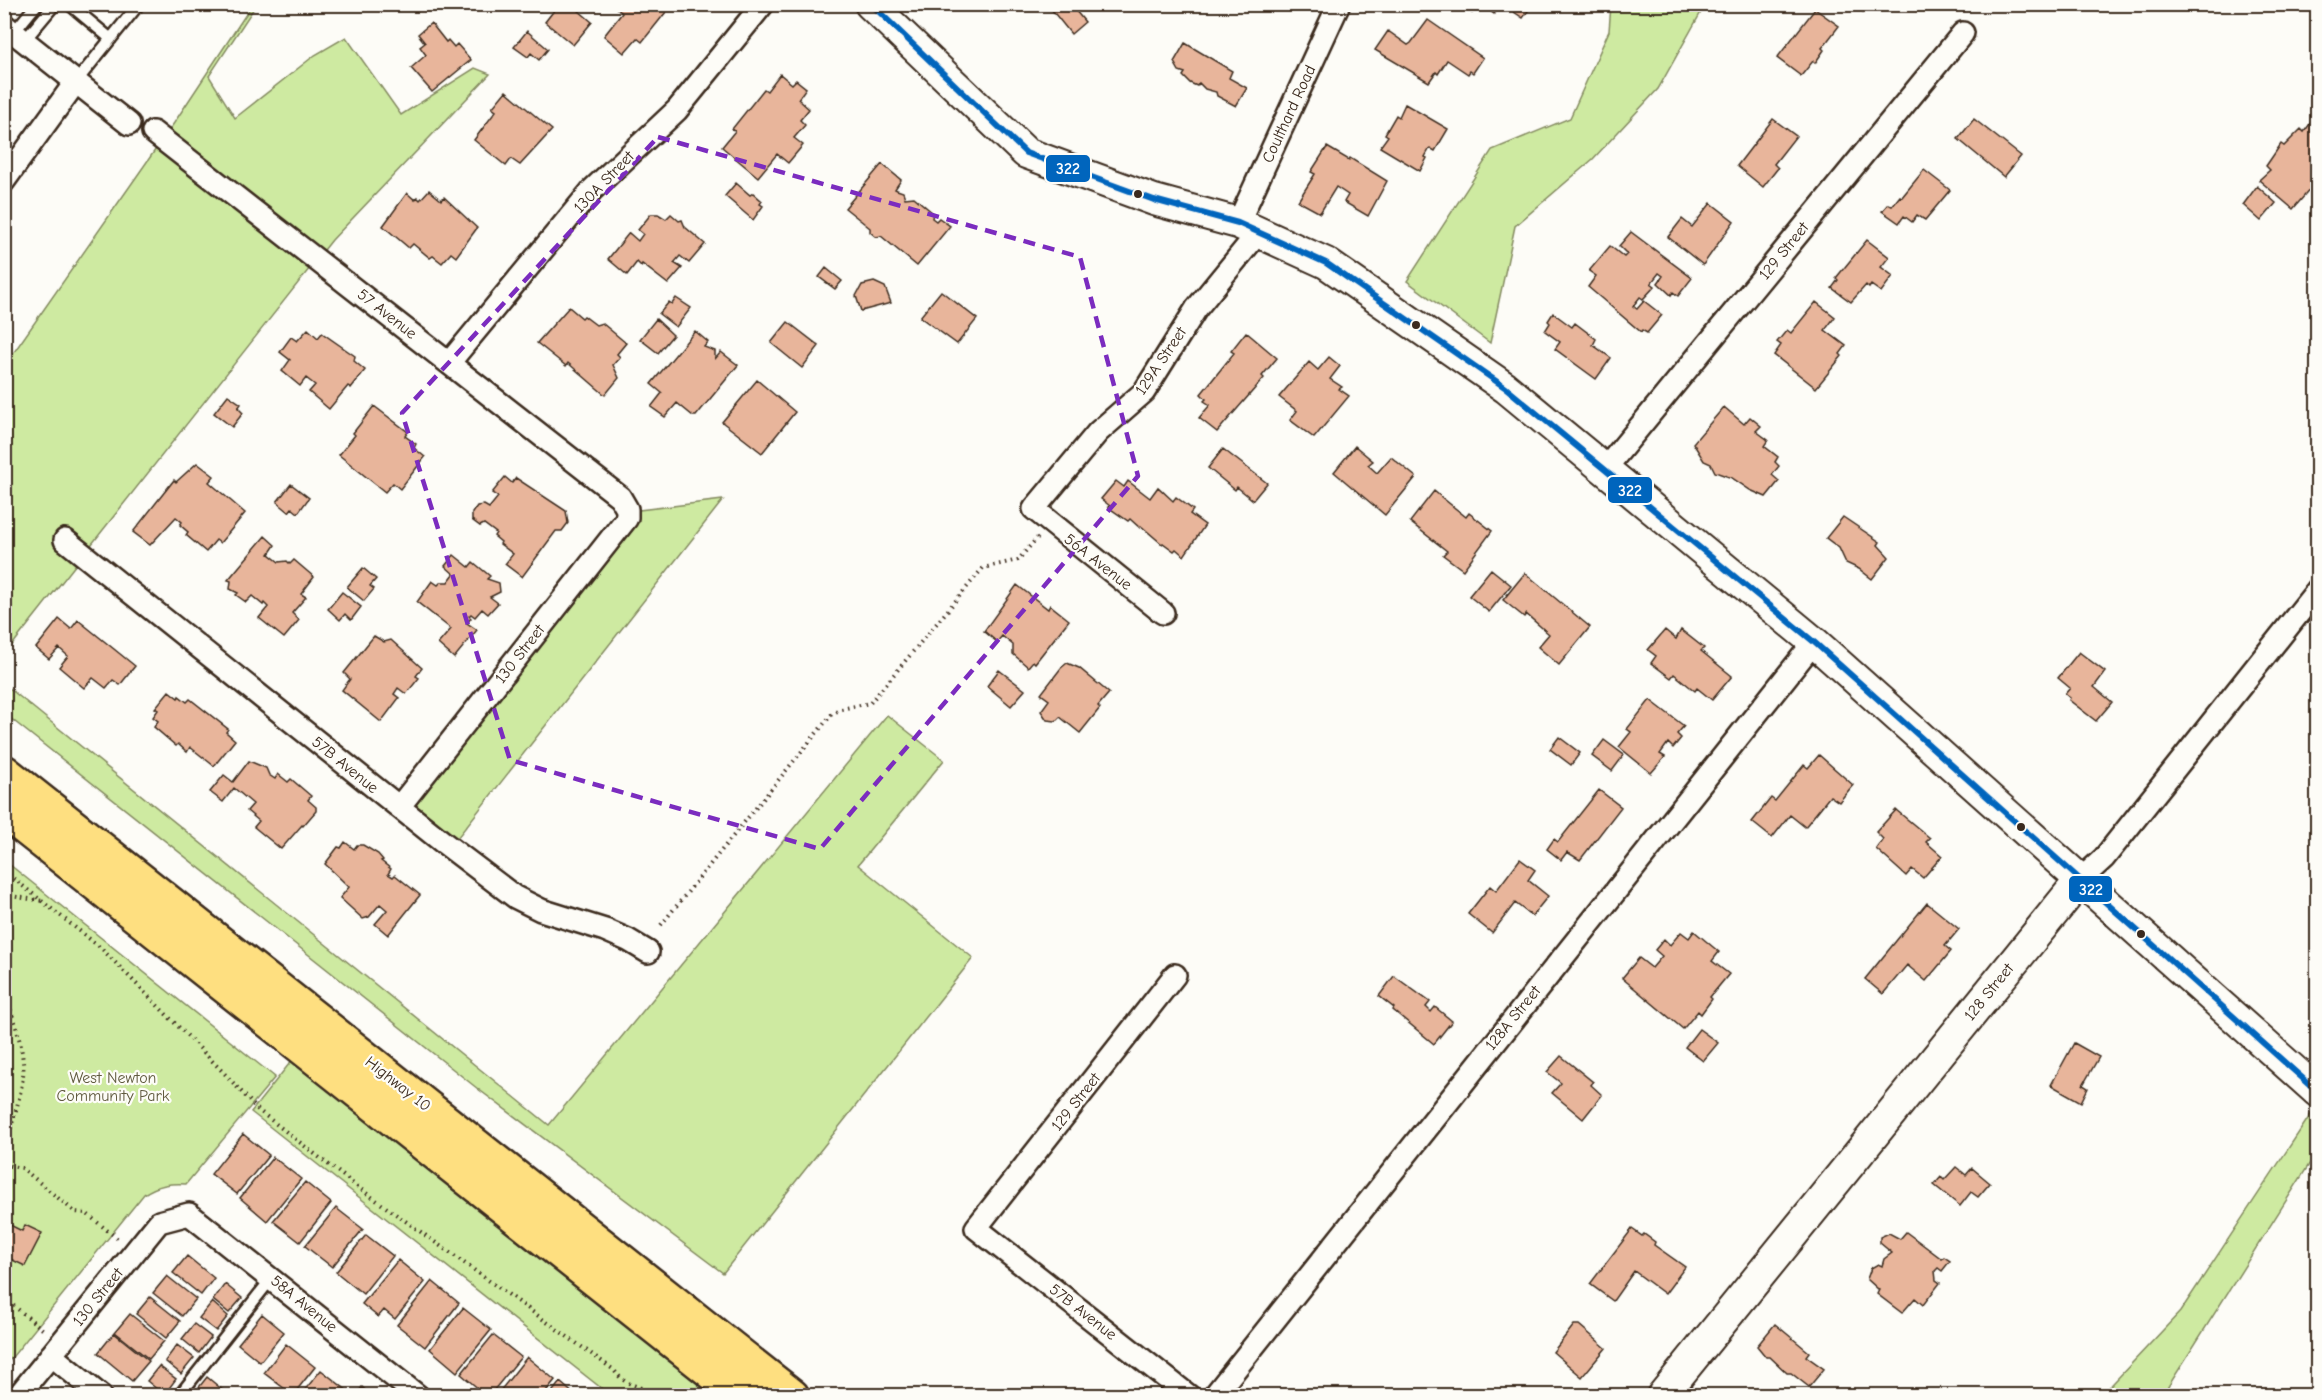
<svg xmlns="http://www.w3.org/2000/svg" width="2322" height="1400" viewBox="0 0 2322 1400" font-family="'Comic Neue',sans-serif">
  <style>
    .green { fill: #ceeaa1; stroke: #848a60; stroke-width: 1.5 }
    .building { fill: #e8b59b; stroke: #3b2a1e; stroke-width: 1.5 }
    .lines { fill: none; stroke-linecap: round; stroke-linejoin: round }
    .lane-casing { stroke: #3b2a1e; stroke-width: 15 }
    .street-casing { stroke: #3b2a1e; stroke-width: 26 }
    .secondary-casing { stroke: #3b2a1e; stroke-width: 34 }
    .highway-casing { stroke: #3b2a1e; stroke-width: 38 }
    .path { stroke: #3b2a1e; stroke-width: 4; stroke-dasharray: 1.5 4.5; stroke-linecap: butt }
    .lane { stroke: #fdfcf7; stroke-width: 10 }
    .street { stroke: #fdfcf7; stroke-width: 21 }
    .secondary { stroke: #fdfcf7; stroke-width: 30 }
    .highway { stroke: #fedf80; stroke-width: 33 }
    .bus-1-casing { stroke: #fdfcf7; stroke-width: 10 }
    .bus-1 { stroke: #0065bd; stroke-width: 6 }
    .marked { fill: none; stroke: #7b2cbf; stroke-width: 4.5; stroke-dasharray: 12 8; stroke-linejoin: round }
    .bus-dot { fill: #3b2a1e; stroke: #fdfcf7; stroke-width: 2 }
    .labels { text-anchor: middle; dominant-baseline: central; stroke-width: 4.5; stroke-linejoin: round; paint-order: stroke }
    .street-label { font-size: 16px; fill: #3b2a1e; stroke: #fdfcf7 }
    .park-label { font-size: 16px; fill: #605a3f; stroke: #fdfcf7 }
    .line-badge { stroke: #fdfcf7; stroke-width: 2 }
    .badge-label { font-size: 16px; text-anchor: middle; font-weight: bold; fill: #fff }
  </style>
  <rect width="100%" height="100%" fill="#fdfcf7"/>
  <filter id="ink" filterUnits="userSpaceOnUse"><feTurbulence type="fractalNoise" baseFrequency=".0167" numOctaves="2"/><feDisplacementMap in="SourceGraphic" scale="12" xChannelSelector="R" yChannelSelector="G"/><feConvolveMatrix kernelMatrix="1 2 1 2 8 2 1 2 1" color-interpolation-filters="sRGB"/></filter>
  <g filter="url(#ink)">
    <path class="green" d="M252 5H256L209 76 235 118 315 55 346 37 401 115 475 68 490 74 332 240 5 654V365L174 123Z
      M1611 5H1705L1658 89 1593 159 1515 226 1490 343 1407 281 1492 150 1570 118 1609 31Z
      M723 500 454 842 408 805 418 783 639 510Z
      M4 684 549 1125 887 715 944 760 858 865 973 958 723 1273 478 1089 5 714Z
      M5 861 275 1077 186 1184C169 1183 158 1185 144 1194L5 1366Z
      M293 1059 714 1395H610L251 1112Z
      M2317 1105V1152L2164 1393 2165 1395 2101 1396 2180 1312Z"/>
    <path class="building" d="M559 4H571L592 22 573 45 545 22Z
      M612 4H667L670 7 642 42 637 38 624 53 604 36 622 13Z
      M1047 4H1070L1085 22 1071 34Z
      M1458 4H1478L1472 13Z
      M1487 4H1502L1494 14 1485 7Z
      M1502 4H1533L1523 18Z
      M1854 4H1870L1863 12Z
      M1815 9 1839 26 1822 48 1824 50 1815 63 1813 61 1801 76 1777 58Z
      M1428 20 1483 58 1473 73 1470 71 1468 74 1447 60 1438 74 1436 72 1429 82 1375 50 1388 31 1408 45 1411 43Z
      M431 23 446 42 448 40 454 47 457 44 471 60 432 92 411 68 426 55 420 47 425 43 418 34Z
      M527 31 548 49 539 60 531 53 528 57 514 47Z
      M1185 43 1232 71 1229 78 1247 88 1236 106 1217 96 1216 92 1205 89 1199 83 1197 86 1190 83 1183 76 1185 73 1179 71 1174 62Z
      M780 74 792 84 796 80 806 88 798 99 809 109 800 120 805 125 794 138 803 145 788 163 777 154 758 177 722 147 735 131 732 129 764 89 767 91Z
      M506 91 552 130 520 165 511 159 506 166 474 140 496 111 492 108Z
      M1405 104 1448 129 1435 151 1430 148 1425 157 1427 158 1420 171 1380 147 1388 136 1385 134 1396 115 1399 117Z
      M2318 113V180L2293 209 2259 180 2270 170 2266 166 2281 144 2284 146 2301 129 2304 132Z
      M1773 119 1796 136 1774 164 1778 168 1763 187 1737 166Z
      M1974 119 2021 156 2004 177 1958 139Z
      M1327 147 1349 160 1350 158 1387 181 1368 216 1344 202 1348 195 1336 187 1320 213 1298 201 1315 174 1311 172Z
      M882 164 901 180 895 189 897 190 903 192 905 198 914 197 933 213 932 218 936 221 939 218 950 226 917 266 881 236 876 237 870 232V228L845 208Z
      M1924 170 1950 190 1925 220 1917 215 1912 222 1904 216 1899 223 1882 211 1888 204 1892 206 1900 196 1902 197Z
      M736 183 750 195 753 193 762 201 760 204 763 206 753 220 725 196Z
      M2257 186 2276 203 2261 221 2243 205Z
      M429 190 441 200 444 197 477 228 456 257 451 253 442 263 433 256 430 258 413 244 409 248 383 226 407 193 415 200 417 197 420 200Z
      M1711 203 1734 221 1703 265 1668 237 1682 219 1692 227Z
      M651 214H658L666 219 671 214 679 221 682 220 685 227 705 244 689 263 680 256 674 263 682 268 668 284 642 264 641 266 637 262 627 275 608 259 629 233 638 241 643 234 638 230Z
      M1631 232 1692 278 1678 296 1673 292 1671 295 1658 283 1663 276 1659 273 1651 283 1655 286 1643 299 1640 297 1633 306 1637 309 1644 301 1662 315 1647 333 1642 330 1641 332 1588 287 1596 276 1589 271 1610 246 1624 257 1627 254 1619 246Z
      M1867 240 1889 257 1881 267 1893 276 1881 292 1871 285 1869 288 1866 285 1851 302 1832 288 1838 280 1836 278Z
      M826 268 842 281 835 289 819 277Z
      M874 282 885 287 891 303 861 311 856 296 862 285Z
      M941 291 977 319 957 344 920 317Z
      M676 298 691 308 676 327 659 314 669 302 672 304Z
      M1816 302 1835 317 1825 330 1846 346 1840 354 1842 356 1816 388 1774 355 1781 345 1777 342 1787 330 1791 333Z
      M569 307 582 318 584 316 596 325 602 323 626 343 617 354 620 357 613 365 619 378 605 395 568 363 566 366 537 343Z
      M1553 313 1572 327 1575 323 1596 339 1593 345 1611 358 1596 379 1555 349 1560 342 1545 331 1550 323 1548 321Z
      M656 319 673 335 658 353 640 339Z
      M788 322 819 346 802 368 771 343Z
      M308 329 318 338 322 333 355 356 354 361 365 370 351 388 348 386 329 409 309 392 315 385 306 378 300 386 282 371 290 360 280 352 291 337 297 341Z
      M695 331 708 342 704 347 715 351V359L721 352 738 365 696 416H693L677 403 665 417 651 407 662 393 651 384Z
      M1246 332 1277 358 1262 376 1264 378 1217 432 1199 418 1210 405 1204 401 1206 399 1201 394 1234 353 1231 351Z
      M1329 357 1340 366 1330 379 1342 387 1339 389 1349 396 1314 438 1290 420 1297 411 1279 397 1309 362 1318 370Z
      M757 380 795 412 762 453 722 422Z
      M228 395 241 404 238 408 243 413 232 427 214 413Z
      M374 406 408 432 405 436 416 444 414 448 425 457 400 489 393 483 385 492 339 455 355 435 353 433Z
      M1724 407 1744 424 1750 417 1761 426 1756 431 1768 440 1764 446 1778 457 1775 462 1779 466 1772 475 1779 481 1766 497 1750 490 1732 478 1715 472 1711 464 1704 461 1693 443Z
      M1355 446 1373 461 1368 465 1377 473 1391 457 1416 477 1385 515 1334 472Z
      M1223 449 1267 483 1253 500 1237 487 1235 490 1208 468Z
      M197 463 214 476 209 482 245 513 220 543 216 540 206 552 186 535 188 532 180 525 182 522 176 517 150 545 133 532 174 480 176 482Z
      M505 477 512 483 516 478 566 511 568 523 562 531H556L522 577 505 564 513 554 500 544 501 542 494 536 496 533 484 524 480 526 472 520V513L477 506 484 505 489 508 498 497 492 493Z
      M1116 481 1124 487 1128 481 1150 498 1158 487 1173 501 1176 497 1193 510 1190 514 1205 525 1184 556 1176 549 1174 551 1163 543 1162 544 1141 526 1140 528 1130 519 1128 521 1108 507 1110 506 1101 499Z
      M291 484 309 498 298 513 292 508 289 512 277 502Z
      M1434 491 1466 517 1469 513 1492 531 1463 570 1443 555 1447 551 1410 522Z
      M1843 517 1880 542 1878 545 1889 557 1872 579 1859 569 1846 563 1839 548 1826 538Z
      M265 536 275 545 269 554 279 562 287 561 290 564 294 560 314 577 301 594 306 597 292 613 299 620 284 638 259 618 268 607 264 603 263 605 252 596 246 602 236 595 238 593 230 589 231 581 228 580Z
      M454 555 469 567 473 562 490 576 487 579 499 583 500 592 490 597 498 603 488 614 482 609 475 617 471 614 469 616 471 618 467 623 477 630 454 658 438 644 451 629 417 602 432 581 438 585 441 582H448L454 574 445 566Z
      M363 568 376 579 370 586 374 589 364 601 347 587Z
      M1491 569 1511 585 1489 612 1469 596Z
      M1525 573 1590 627 1559 665 1538 647 1549 634 1526 614 1524 617 1503 600Z
      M1017 585 1048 609 1050 605 1069 620 1035 663 1033 661 1028 667 1013 654V645L1002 636 997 642 984 631Z
      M342 592 361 607 351 620 345 614 340 620 328 609Z
      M59 619 71 629 78 620 135 666 120 685 113 680 106 688 93 678 84 688 59 667 68 656 59 648 49 659 36 648Z
      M1665 630 1676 639 1681 630 1704 648 1701 651 1732 676 1712 700 1697 688 1695 691 1674 674 1671 678 1651 663 1656 656 1648 650Z
      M374 636 384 642 391 640 422 668 416 676 419 678 406 694 398 688 394 694 399 698 381 722 342 690 350 679 344 673Z
      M2079 652 2105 672 2094 687 2112 702 2096 721 2069 700 2070 698 2065 694 2070 688 2058 678Z
      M1067 663 1079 668 1109 693 1098 706 1100 708 1080 733 1060 717 1056 721 1047 720 1041 711 1049 700 1041 694 1061 668Z
      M999 670 1025 690 1011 706 987 686Z
      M169 691 178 698 179 696 187 702 190 699 228 729 226 732 235 740 214 766 190 747 187 752 178 744 176 746 154 727 158 721 153 717 158 710 155 708Z
      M1650 700 1684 726 1677 734 1681 738 1673 748 1668 743 1660 754 1665 757 1651 773 1619 747 1631 732 1627 729Z
      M1559 737 1580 753 1571 765 1550 749Z
      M1604 740 1624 755 1612 771 1592 756Z
      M1819 755 1853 785 1839 802 1830 796 1805 827 1790 815 1772 838 1752 822 1771 798 1775 801 1804 765 1808 768Z
      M249 761 266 768 269 775 275 779 278 774 288 782 291 779 311 796 308 800 316 807V811L303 826 302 825 281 849 254 827 259 821 247 811 253 804 234 788 223 802 210 792 224 775 233 782Z
      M1599 790 1621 807 1580 860 1567 852 1561 860 1547 849 1554 839 1558 842Z
      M1896 810 1930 838 1926 842 1942 856 1923 878 1912 869 1906 876 1876 849 1883 839 1876 832Z
      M345 842 354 849 357 845H363L378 854 383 860 381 861 391 869 388 874 393 877 395 875 420 895 388 935 375 924 387 910 380 904 369 917 363 919 340 898 349 887 325 864 338 847 341 848Z
      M1520 859 1535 870 1528 880 1548 896 1532 916 1515 903 1492 933 1468 914 1490 886 1496 891Z
      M1927 903 1959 929 1945 946 1951 951 1926 981 1907 965 1883 994 1865 979Z
      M1694 931 1719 952 1712 961 1729 974 1710 997 1712 999 1701 1014 1698 1011 1683 1029 1622 978 1639 958 1652 968 1662 956 1655 950 1664 939 1670 945 1681 932 1689 938Z
      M1394 976 1430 1002 1426 1007 1431 1012 1435 1007 1452 1021 1434 1044 1393 1010 1394 1008 1379 996Z
      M1699 1029 1718 1043 1703 1061 1685 1047Z
      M2074 1043 2099 1057 2083 1085 2088 1088 2081 1102 2051 1085Z
      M1561 1056 1593 1082 1591 1085 1602 1095 1583 1119 1552 1093 1561 1083 1547 1072Z
      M243 1134 269 1155 237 1194 211 1174Z
      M273 1157 301 1179 267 1221 240 1198Z
      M1956 1167 1966 1175 1972 1168 1990 1183 1978 1197 1971 1192 1960 1206 1934 1185 1941 1177 1944 1180Z
      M305 1182 331 1203 300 1242 273 1221Z
      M336 1208 363 1229 332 1267 305 1246Z
      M4 1222 22 1231 25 1225 42 1233 25 1266 4 1256Z
      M1632 1229 1642 1236 1644 1234 1655 1242 1654 1245 1685 1267 1665 1294 1634 1271 1613 1301 1590 1284Z
      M1906 1232 1942 1259 1944 1257 1950 1261 1942 1271 1938 1268 1935 1271 1936 1280 1940 1283 1923 1305 1915 1298 1902 1313 1877 1294 1879 1290 1867 1279 1871 1268 1878 1264 1882 1266 1884 1259 1892 1253 1880 1243V1237L1889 1233 1900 1239Z
      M366 1235 393 1256 363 1294 336 1272Z
      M187 1256 214 1278 201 1295 173 1273Z
      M398 1260 425 1282 395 1319 384 1310 378 1317 362 1304Z
      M167 1276 196 1299 182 1316 153 1293Z
      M432 1281 459 1303 425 1347 397 1325Z
      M225 1284 242 1298 229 1313 213 1300Z
      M150 1297 180 1321 166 1338 136 1314Z
      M212 1302 228 1316 216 1331 199 1318Z
      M463 1308 491 1330 457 1372 430 1349Z
      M130 1314 164 1341 149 1359 115 1332Z
      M262 1314 284 1332 260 1362 238 1344Z
      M194 1324 211 1337 199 1353 182 1339Z
      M1775 1324 1809 1352 1806 1356 1824 1369 1809 1387 1791 1373H1787L1770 1357H1766L1757 1346Z
      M1574 1325H1579L1606 1348 1582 1377 1553 1352Z
      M114 1333 149 1361 132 1381 98 1353Z
      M493 1335 521 1357 489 1396H487L461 1374Z
      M286 1344 315 1367 293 1395 264 1373Z
      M177 1345 194 1358 181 1374 165 1361Z
      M527 1357 555 1380 542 1396H496Z
      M159 1366 176 1379 164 1395 147 1381Z
      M321 1370 349 1392 346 1396H300Z
      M207 1377 230 1396H192Z
      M560 1382 576 1396H549Z
      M362 1387 372 1396H355Z"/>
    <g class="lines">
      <defs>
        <path id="lane" d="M69 4 111 39
          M14 32 37 4
          M24 41 55 4
          M75 83 139 4
          M179 1396 271 1279"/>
        <path id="street" d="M4 25 129 124
          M153 132 620 497 627 509V518L399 807
          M4 181 75 83
          M1238 223 1339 4
          M449 363 592 190 677 110 763 4
          M1605 469 1963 33
          M65 540 444 843 515 897 541 910 605 930 628 940 648 952
          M1163 613 1034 509 1098 432 1144 392 1196 309 1258 233
          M2081 879 2104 858 2318 589
          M1175 975 976 1228 1189 1396
          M51 1355 101 1396
          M18 1396 159 1222 189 1214 418 1396
          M1214 1396 1814 642"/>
        <path id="secondary" d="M870 4 1026 153 1154 200 1238 223 1326 263 1506 388 1814 642 2318 1092
          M1662 1396 2081 879"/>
        <path id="highway" d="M4 772 792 1396
          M4 811 742 1396"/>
      </defs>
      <use href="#lane" class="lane-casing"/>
      <use href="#street" class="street-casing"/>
      <use href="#secondary" class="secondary-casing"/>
      <use href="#highway" class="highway-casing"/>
      <path class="path" d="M4 871 101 948 226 1075 258 1110 355 1185 614 1370C627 1389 639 1382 652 1396
        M4 895 43 901
        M661 925 832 714 841 709 870 703 983 568 1018 560 1038 537
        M4 993C13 1015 21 1039 23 1062 26 1084 11 1127 4 1149
        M4 1162 10 1166 22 1168 75 1212 86 1213 118 1239
        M4 1298 46 1332"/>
      <use href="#lane" class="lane"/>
      <use href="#street" class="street"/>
      <use href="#secondary" class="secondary"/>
      <use href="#highway" class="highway"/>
      <defs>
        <path id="bus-1" d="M871 4 1026 153 1154 200 1238 223 1326 263 1506 388 1814 642 2318 1092"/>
      </defs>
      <use href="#bus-1" class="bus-1-casing"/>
      <use href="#bus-1" class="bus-1"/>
    </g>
  </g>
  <path class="marked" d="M658 137 1080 257 1138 476 820 849 510 760 402 413Z"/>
  <g class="bus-dot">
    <circle cx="1138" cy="194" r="5"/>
    <circle cx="1416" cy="325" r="5"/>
    <circle cx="2021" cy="827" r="5"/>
    <circle cx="2141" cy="934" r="5"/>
  </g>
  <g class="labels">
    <g class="street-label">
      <text transform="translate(1289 114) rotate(-65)">Coulthard Road</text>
      <text transform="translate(604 182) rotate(-46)">130A Street</text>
      <text transform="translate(1784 251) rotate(-51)">129 Street</text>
      <text transform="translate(387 314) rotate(38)">57 Avenue</text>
      <text transform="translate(1161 361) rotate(-56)">129A Street</text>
      <text transform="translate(1098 562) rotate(38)">56A Avenue</text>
      <text transform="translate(520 654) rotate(-52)">130 Street</text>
      <text transform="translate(345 765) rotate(39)">57B Avenue</text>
      <text transform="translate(1989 992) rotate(-51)">128 Street</text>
      <text transform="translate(1513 1018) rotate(-51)">128A Street</text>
      <text transform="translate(398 1084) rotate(38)">Highway 10</text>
      <text transform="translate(1076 1102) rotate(-52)">129 Street</text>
      <text transform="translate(98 1297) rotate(-51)">130 Street</text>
      <text transform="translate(304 1304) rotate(39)">58A Avenue</text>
      <text transform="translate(1083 1312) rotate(38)">57B Avenue</text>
    </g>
    <g class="park-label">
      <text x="113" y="1078">West Newton<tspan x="113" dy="18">Community Park</tspan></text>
    </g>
  </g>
  <g class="line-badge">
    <rect x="1045" y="154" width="46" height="29" rx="6" fill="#0065bd"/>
    <rect x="1607" y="476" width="46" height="28" rx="6" fill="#0065bd"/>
    <rect x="2068" y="875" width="45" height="28" rx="6" fill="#0065bd"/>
  </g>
  <g class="badge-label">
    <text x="1068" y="174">322</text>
    <text x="1630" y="496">322</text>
    <text x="2091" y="895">322</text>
  </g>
  <rect width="2322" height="1400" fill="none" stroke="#fdfcf7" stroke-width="24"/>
  <rect x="12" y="12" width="2298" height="1376" fill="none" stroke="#3b2a1e" stroke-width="2" filter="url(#ink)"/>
</svg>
